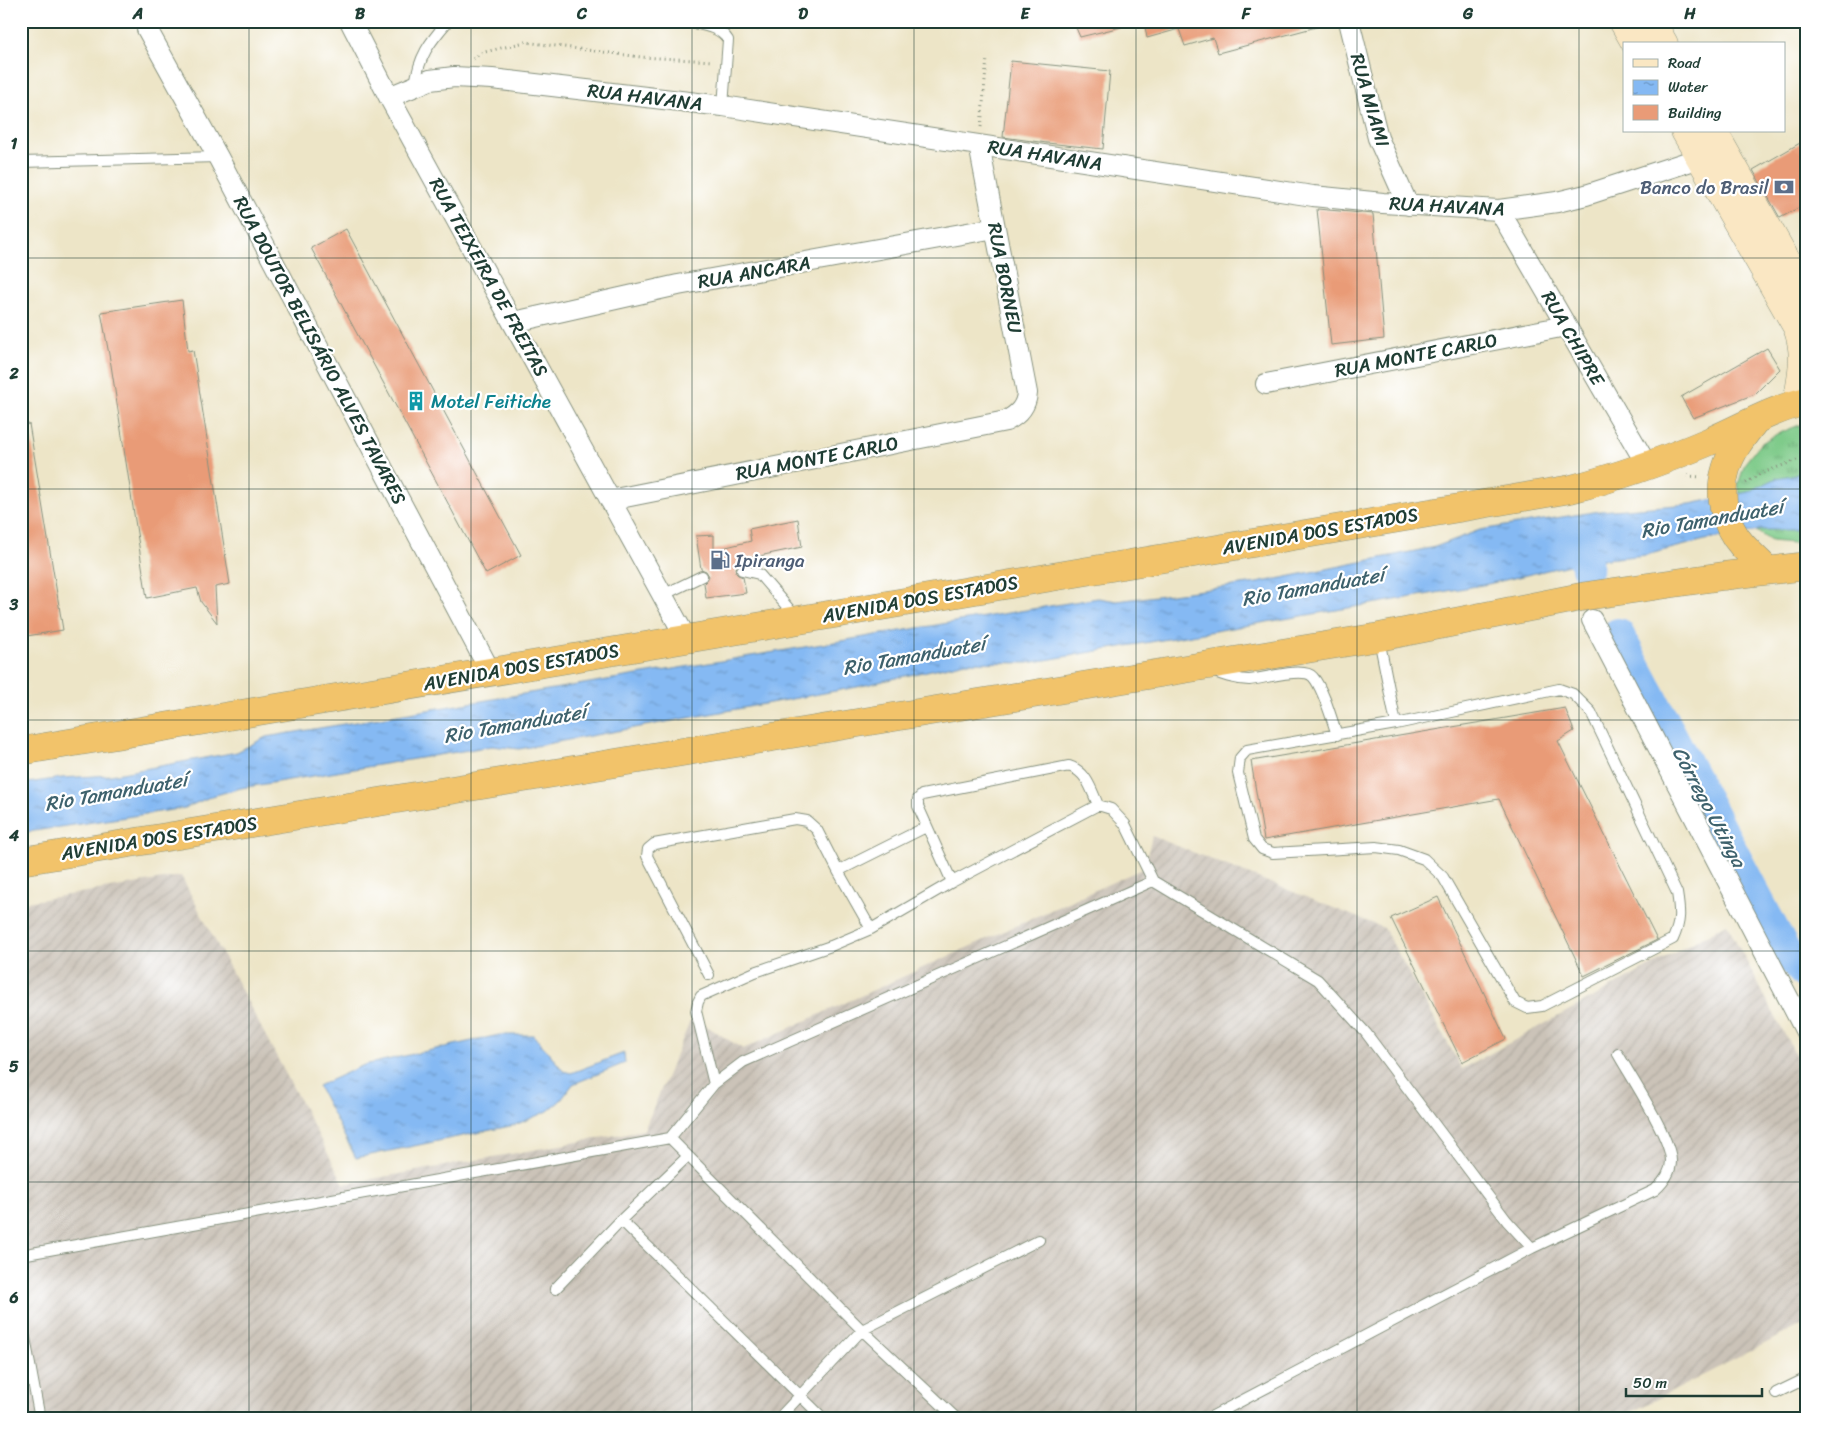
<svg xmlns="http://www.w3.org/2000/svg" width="1828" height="1440" viewBox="0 0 1828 1440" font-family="Sriracha,sans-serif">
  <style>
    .industrial { fill: url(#industrial-furrows) }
    .grass { fill: url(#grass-tufts); stroke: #4f845f }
    .water { fill: url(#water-ripples); stroke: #527b94 }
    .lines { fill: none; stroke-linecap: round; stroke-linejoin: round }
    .river { stroke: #85b9f3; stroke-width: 32 }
    .building { fill: #e99b77 }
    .service-casing { stroke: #86917e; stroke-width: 12 }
    .minor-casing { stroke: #86917e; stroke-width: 22 }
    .secondary-casing { stroke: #86917e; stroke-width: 29 }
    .trunk-casing { stroke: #86917e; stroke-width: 29 }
    .path { stroke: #86917e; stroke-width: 3; stroke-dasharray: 1 4; stroke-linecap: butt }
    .service { stroke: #fff; stroke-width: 10 }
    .minor { stroke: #fff; stroke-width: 20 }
    .secondary { stroke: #fae7c3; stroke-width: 28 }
    .trunk { stroke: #f2c36a; stroke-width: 28 }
    .grid { fill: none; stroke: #1f3d34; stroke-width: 1; stroke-opacity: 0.55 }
    .labels { text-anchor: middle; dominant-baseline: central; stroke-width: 4.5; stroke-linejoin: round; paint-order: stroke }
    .street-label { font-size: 19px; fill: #1f3d34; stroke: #fff }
    .service-label { font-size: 19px; fill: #4e5e75; stroke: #fff; text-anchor: end }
    .culture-label { font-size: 19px; fill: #0d838f; stroke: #fff; text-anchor: start }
    .water-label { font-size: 20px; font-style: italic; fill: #3e626d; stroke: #fff }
    .neatline { fill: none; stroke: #1f3d34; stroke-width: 2 }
    .grid-label { font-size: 16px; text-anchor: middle; font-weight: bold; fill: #1f3d34 }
  </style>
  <defs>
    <pattern id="industrial-furrows" width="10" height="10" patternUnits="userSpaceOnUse" patternTransform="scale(1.25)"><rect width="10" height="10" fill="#cbc3b8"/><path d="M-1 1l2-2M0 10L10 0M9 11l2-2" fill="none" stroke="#aea89f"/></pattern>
    <pattern id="grass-tufts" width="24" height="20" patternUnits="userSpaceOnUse" patternTransform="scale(1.25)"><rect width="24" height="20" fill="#7fcb8a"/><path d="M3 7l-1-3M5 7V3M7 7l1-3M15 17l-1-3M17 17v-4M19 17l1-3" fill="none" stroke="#67a672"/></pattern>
    <pattern id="water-ripples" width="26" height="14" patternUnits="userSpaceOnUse" patternTransform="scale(1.25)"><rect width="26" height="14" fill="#85b9f3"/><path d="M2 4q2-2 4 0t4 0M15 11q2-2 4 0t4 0" fill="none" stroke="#6c98c6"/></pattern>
  </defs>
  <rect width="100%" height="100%" fill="#fff"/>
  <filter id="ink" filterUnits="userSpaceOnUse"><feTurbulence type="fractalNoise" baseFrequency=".02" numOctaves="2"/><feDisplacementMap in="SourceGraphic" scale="10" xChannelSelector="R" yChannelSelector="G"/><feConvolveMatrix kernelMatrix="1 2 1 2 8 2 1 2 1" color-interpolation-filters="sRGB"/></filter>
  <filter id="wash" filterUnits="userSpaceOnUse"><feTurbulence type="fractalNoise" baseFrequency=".0096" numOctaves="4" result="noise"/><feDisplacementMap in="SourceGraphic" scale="20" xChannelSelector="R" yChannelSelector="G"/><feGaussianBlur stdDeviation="1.12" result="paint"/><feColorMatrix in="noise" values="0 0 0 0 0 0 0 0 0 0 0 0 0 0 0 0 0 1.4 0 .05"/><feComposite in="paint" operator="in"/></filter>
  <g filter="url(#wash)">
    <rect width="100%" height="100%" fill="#ede5c7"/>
    <path class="industrial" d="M1152 836 1384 928 1462 1069 1727 924 1807 1077V1322L1618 1419H21V903L181 876 344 1184 644 1130 692 1017 743 1049 1144 868Z"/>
    <path class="grass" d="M1807 422V542L1792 543 1771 541 1753 529 1743 507 1738 485 1745 463 1760 444 1777 434Z"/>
    <path class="water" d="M1807 472V528L1798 530H1763L1705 540 1646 555 1586 561 1488 584 1028 663 966 662 857 687 519 749 492 746 241 788 212 796 185 808 21 833V784L62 778 111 775 237 752 266 737 1098 598 1117 601 1257 583 1435 547 1480 530 1600 511 1690 504 1748 492 1777 478Z
      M499 1035H533L550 1054 563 1071 571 1073 624 1053 625 1063 573 1084 561 1100 548 1111 515 1125 356 1158 318 1086 364 1065Z"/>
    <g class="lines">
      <path class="river" d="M1571 543 1586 561 1587 567
        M1618 634 1785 952 1807 975"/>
    </g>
    <g id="blocks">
      <path class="building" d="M1073 21H1120L1121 27 1080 37Z
        M1144 21H1319L1320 26 1218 53 1213 38 1185 46 1179 29 1147 38Z
        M1011 61 1110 71 1103 149 1047 143 1003 137Z
        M1807 139V203L1780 218 1753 170Z
        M1317 209 1373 214 1384 339 1331 345Z
        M346 229 521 555 486 574 311 248Z
        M182 300 188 351 193 350 230 584 215 587 217 623 201 602 197 588 147 598 111 365 101 312Z
        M1767 348 1780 369 1755 394 1693 418 1681 397Z
        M29 424 63 630 21 637V425Z
        M798 519 802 547 740 560 741 563 737 566 735 572 738 575 743 577 746 593 706 598 704 583 707 580 709 576 706 571 701 569 696 536 714 535V550L751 541 749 529Z
        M1565 708 1574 731 1558 741 1657 940 1584 976 1499 799 1264 840 1251 761Z
        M1438 897 1506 1039 1462 1062 1391 918Z"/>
    </g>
  </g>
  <g filter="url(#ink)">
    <use href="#blocks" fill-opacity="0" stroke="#86917e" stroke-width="1"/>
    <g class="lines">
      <defs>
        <path id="service" d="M684 21C699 25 720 26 728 40L723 106
          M415 85C419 56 429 43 448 21
          M21 162 218 157
          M742 570 759 574 796 617
          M663 595 702 576
          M1379 639 1396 724
          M1215 672C1226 676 1237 680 1249 680 1263 679 1304 666 1313 677 1323 688 1332 720 1337 735
          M1559 689 1573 694 1591 712 1677 893C1680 912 1681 921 1673 939L1542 1006 1527 1008 1515 1002 1443 877 1424 859 1399 850 1376 847 1273 853 1262 849 1254 839 1238 773 1240 758 1247 750 1396 724Z
          M838 871 926 827
          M952 882 918 806V799L922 795 1069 766C1087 772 1091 789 1098 805
          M709 975 647 856 648 849 654 844 795 819 807 821 817 830 838 871 871 929
          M714 1084 696 1011 698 1002 701 996 755 972 831 946 871 929 952 882 1098 805 1111 809 1125 824 1153 881
          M670 1138 862 1330 957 1419
          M688 1156 621 1220 824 1419
          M21 1255 670 1138 714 1084 743 1062 1153 881 1318 980 1366 1033 1507 1221 1532 1248 1655 1190C1664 1182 1671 1173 1671 1161 1671 1138 1631 1077 1618 1054
          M555 1289 621 1220
          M21 1333 25 1338 40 1419
          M1776 1393 1807 1378
          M778 1419 862 1330 1039 1240
          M1207 1419 1532 1248"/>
        <path id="minor" d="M350 21 389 97 686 638
          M1349 21 1378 138 1408 205
          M147 29 218 157 491 673
          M389 97 430 80 454 77 492 79 723 106 1313 196 1383 203 1499 210 1557 202 1586 195 1700 158
          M1499 210 1648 467
          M514 322 678 285 995 228
          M1266 384 1566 326
          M610 500 1006 421C1018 415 1026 407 1027 393L979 145
          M1592 620 1807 1034"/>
        <path id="secondary" d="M1623 21 1636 44
          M1651 21 1664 44
          M1685 131 1797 327C1807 353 1802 377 1797 403
          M1713 131 1807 297"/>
        <path id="trunk" d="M1754 422C1743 436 1731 451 1726 469 1718 495 1724 525 1742 545 1750 554 1759 562 1767 570
          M21 751C538 665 1054 576 1571 489 1618 477 1663 461 1708 442 1740 428 1773 409 1807 401
          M21 861 1379 637 1586 596 1723 576 1807 566"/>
      </defs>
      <use href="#service" class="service-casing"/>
      <use href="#minor" class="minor-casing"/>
      <use href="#secondary" class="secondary-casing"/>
      <use href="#trunk" class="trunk-casing"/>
      <path class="path" d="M473 59 481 53 525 42 641 57 712 61
        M981 127 987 58
        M1687 476 1701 477
        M1746 483 1760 474 1807 456"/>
      <use href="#service" class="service"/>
      <use href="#minor" class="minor"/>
      <use href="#secondary" class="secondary"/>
      <use href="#trunk" class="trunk"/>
    </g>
  </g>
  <path class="grid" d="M249 21V1419M471 21V1419M692 21V1419M914 21V1419M1136 21V1419M1357 21V1419M1579 21V1419M21 258H1807M21 489H1807M21 720H1807M21 951H1807M21 1182H1807"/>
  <defs>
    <symbol id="bank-bare" viewBox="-9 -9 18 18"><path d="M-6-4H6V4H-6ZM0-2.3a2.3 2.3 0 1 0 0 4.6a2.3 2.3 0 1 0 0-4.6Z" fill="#5c6f8a" stroke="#fff" stroke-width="2.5" paint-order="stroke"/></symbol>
    <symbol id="building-bare" viewBox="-9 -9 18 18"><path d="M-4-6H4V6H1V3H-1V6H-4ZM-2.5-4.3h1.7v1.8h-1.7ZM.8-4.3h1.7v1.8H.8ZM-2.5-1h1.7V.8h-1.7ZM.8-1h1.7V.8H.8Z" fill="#0f9aa8" stroke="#fff" stroke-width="2.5" paint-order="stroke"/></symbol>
    <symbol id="fuel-bare" viewBox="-9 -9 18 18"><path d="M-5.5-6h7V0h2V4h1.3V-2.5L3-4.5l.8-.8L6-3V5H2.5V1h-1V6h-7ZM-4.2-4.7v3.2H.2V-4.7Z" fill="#5c6f8a" stroke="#fff" stroke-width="2.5" paint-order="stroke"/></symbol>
  </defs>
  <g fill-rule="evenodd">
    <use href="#bank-bare" x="1770" y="173" width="28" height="28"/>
    <use href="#building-bare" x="402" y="387" width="28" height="28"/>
    <use href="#fuel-bare" x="706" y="546" width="28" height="28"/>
  </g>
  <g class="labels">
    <g class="street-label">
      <text transform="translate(645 97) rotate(7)">RUA HAVANA</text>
      <text transform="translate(1370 100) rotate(74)">RUA MIAMI</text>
      <text transform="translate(1045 155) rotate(9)">RUA HAVANA</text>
      <text transform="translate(1447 206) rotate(3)">RUA HAVANA</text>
      <text transform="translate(754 272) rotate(-10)">RUA ANCARA</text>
      <text transform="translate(489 277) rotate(61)">RUA TEIXEIRA DE FREITAS</text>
      <text transform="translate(1005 278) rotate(79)">RUA BORNEU</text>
      <text transform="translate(1573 338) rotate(60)">RUA CHIPRE</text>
      <text transform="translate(320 350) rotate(62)">RUA DOUTOR BELISÁRIO ALVES TAVARES</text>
      <text transform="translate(1416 355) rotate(-11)">RUA MONTE CARLO</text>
      <text transform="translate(817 458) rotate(-11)">RUA MONTE CARLO</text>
      <text transform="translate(1320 531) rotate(-10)">AVENIDA DOS ESTADOS</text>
      <text transform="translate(920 599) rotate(-10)">AVENIDA DOS ESTADOS</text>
      <text transform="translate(521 667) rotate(-10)">AVENIDA DOS ESTADOS</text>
      <text transform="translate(159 838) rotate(-9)">AVENIDA DOS ESTADOS</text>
    </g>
    <g class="service-label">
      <text x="1769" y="187">Banco do Brasil</text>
      <text x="735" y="560" text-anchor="start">Ipiranga</text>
    </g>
    <g class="culture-label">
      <text x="431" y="401">Motel Feitiche</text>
    </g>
    <g class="water-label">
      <text transform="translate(1712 519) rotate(-10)">Rio Tamanduateí</text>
      <text transform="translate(1313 587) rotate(-10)">Rio Tamanduateí</text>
      <text transform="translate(914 656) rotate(-10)">Rio Tamanduateí</text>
      <text transform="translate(515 724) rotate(-10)">Rio Tamanduateí</text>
      <text transform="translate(116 792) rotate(-10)">Rio Tamanduateí</text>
      <text transform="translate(1709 807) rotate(62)">Córrego Utinga</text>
    </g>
  </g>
  <rect width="1828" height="1440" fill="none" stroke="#fff" stroke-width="55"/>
  <rect x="1623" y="42" width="162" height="90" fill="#ffffff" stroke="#a5b1ae"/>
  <rect x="1633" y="59" width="25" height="8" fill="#fae7c3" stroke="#a5b1ae"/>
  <text x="1668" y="68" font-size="15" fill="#1f3d34">Road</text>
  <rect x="1633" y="80" width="25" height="15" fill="url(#water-ripples)" stroke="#a5b1ae"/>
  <text x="1668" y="92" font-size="15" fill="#1f3d34">Water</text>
  <rect x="1633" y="105" width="25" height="15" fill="#e99b77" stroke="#a5b1ae"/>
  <text x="1668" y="118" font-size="15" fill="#1f3d34">Building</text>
  <path d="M1626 1388v8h136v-8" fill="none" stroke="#1f3d34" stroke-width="2.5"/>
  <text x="1633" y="1388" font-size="15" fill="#1f3d34" stroke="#ffffff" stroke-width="4" paint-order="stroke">50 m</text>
  <rect x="28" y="28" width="1772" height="1384" class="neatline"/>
  <g class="grid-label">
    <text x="138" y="19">A</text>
    <text x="360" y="19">B</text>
    <text x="582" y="19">C</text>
    <text x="803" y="19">D</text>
    <text x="1025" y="19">E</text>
    <text x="1246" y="19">F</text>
    <text x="1468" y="19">G</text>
    <text x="1690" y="19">H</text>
    <text x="14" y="149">1</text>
    <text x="14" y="379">2</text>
    <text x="14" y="610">3</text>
    <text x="14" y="841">4</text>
    <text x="14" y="1072">5</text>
    <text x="14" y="1303">6</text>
  </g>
</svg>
